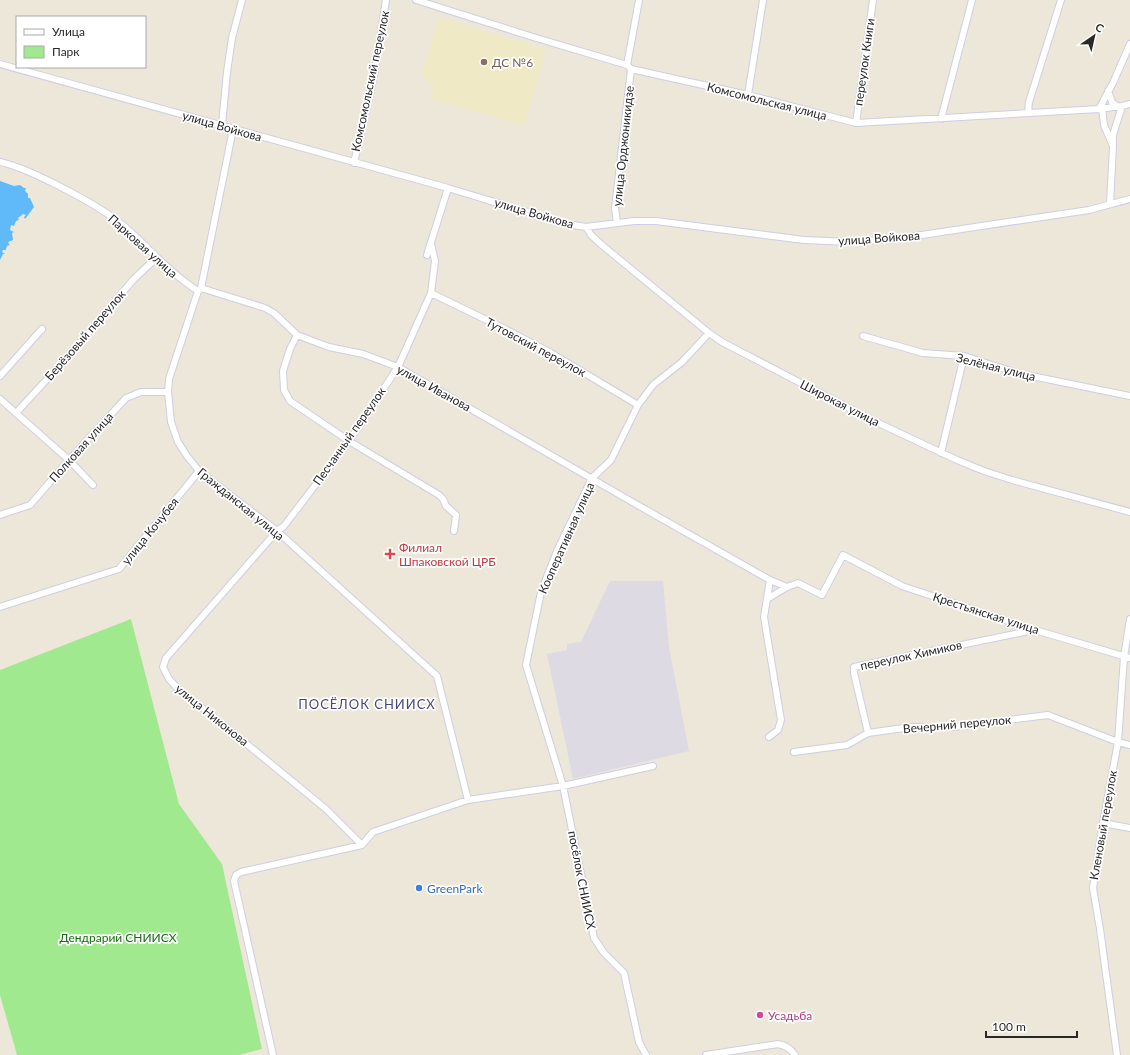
<svg xmlns="http://www.w3.org/2000/svg" width="1130" height="1055" viewBox="0 0 1130 1055" font-family="Lato,sans-serif">
  <style>
    .industrial { fill: #dedae4 }
    .education { fill: #f0e9c5 }
    .green { fill: #a0e98f }
    .water { fill: #60baf9 }
    .lines { fill: none; stroke-linecap: round; stroke-linejoin: round }
    .minor-casing { stroke: #cdcee3; stroke-width: 8 }
    .minor { stroke: #fff; stroke-width: 6 }
    .education-dot { fill: #8d6e63; stroke: #fff; stroke-width: 1.5 }
    .health-dot { fill: #e0444e; stroke: #fff; stroke-width: 1.5 }
    .shop-dot { fill: #3f7fe0; stroke: #fff; stroke-width: 1.5 }
    .hotel-dot { fill: #d1479c; stroke: #fff; stroke-width: 1.5 }
    .labels { text-anchor: middle; dominant-baseline: central; stroke-width: 3.5; stroke-linejoin: round; paint-order: stroke }
    .education-label { font-size: 12px; fill: #785e54; stroke: #fff; text-anchor: start }
    .street-label { font-size: 12px; fill: #282828; stroke: #fff }
    .health-label { font-size: 12px; fill: #be3a42; stroke: #fff; text-anchor: start }
    .shop-label { font-size: 12px; fill: #366cbe; stroke: #fff; text-anchor: start }
    .park-label { font-size: 12px; fill: #186b13; stroke: #fff }
    .hotel-label { font-size: 12px; fill: #b23c85; stroke: #fff; text-anchor: start }
    .neighbourhood-label { font-size: 13px; letter-spacing: 1px; fill: #45477d; stroke: #fff }
  </style>
  <rect width="100%" height="100%" fill="#ece7d8"/>
  <path class="industrial" d="M610 581H663L669 647 689 751 573 779 547 654 567 650V644L581 642Z"/>
  <path class="education" d="M438 18 546 49 525 125 432 99 433 87 422 75Z"/>
  <path class="green" d="M131 619 179 804 222 864 262 1049 239 1055H17L0 995V670Z"/>
  <path class="water" d="M0 181 14 186 20 185 24 188H26L25 191 28 194V198H30L34 207 25 219 24 217 26 215 23 214 18 218 19 220 16 221 14 226 11 225 10 230 14 232 12 233 13 240 8 242 10 246 8 245 6 248V250H3L2 252 5 254H3L0 260Z"/>
  <g class="lines">
    <defs>
      <path id="minor" d="M416 0 533 37 627 65 631 69 748 95 856 123 1099 109 1122 106 1130 104
        M0 64 448 188 567 224 586 227 634 221H656L804 240 850 242 895 239 975 227 1089 210 1130 199
        M627 65 639 0
        M1108 91 1112 102 1118 107
        M748 95 763 0
        M1102 108 1104 125 1113 146 1110 204
        M1099 109 1113 83 1130 44
        M1028 113 1029 102 1061 0
        M941 119 972 0
        M856 123 873 0
        M222 125 227 72 232 38 242 0
        M233 129 201 288 198 291 169 379 168 392 171 422 178 442 187 456 199 471 277 531 437 676 468 800
        M1113 144V135L1122 106
        M0 162C21 167 41 177 59 186 86 200 112 214 134 235 155 255 173 275 198 291
        M354 163 374 75 386 0
        M617 223 615 208 631 69
        M586 227 591 235 603 246 709 333 722 342 872 420 957 460 984 471 1012 480 1130 512
        M427 255 448 188
        M201 288 265 308 274 313 297 335 329 347 363 354 398 367 634 503 770 580 764 617 781 720 778 730 769 737
        M431 293 503 328 551 353 638 405
        M297 335 290 349 283 371 284 390 290 401 349 441 439 495 443 499 446 506 456 515 454 531
        M863 336 923 353 964 356 1017 373 1130 396
        M0 376 42 329
        M0 399 69 460 93 485
        M16 413 72 352 133 280 156 258
        M941 453 964 356
        M0 515 30 505 69 460 126 398 141 392H168
        M770 580 787 587
        M767 599 787 587 798 583 822 595 843 555 902 586 1035 630 1130 658
        M0 607 119 569 199 471
        M868 733 854 673V667L1034 630
        M794 752 847 745 868 733 911 727H954L1048 715 1118 742 1130 745
        M1103 823 1130 828
        M362 845 326 809 215 718 178 689 169 679 163 667 166 658 277 531 284 526 349 441 398 367 431 293 435 261 431 244
        M273 1055 234 881 236 875 241 872 362 845 373 832 468 800 563 786 653 766
        M646 1055 639 1042 624 973 604 953 594 938 563 786 526 665 541 592 557 551 592 478 611 460 638 405 653 385 682 362 709 333
        M706 1055 778 1044C786 1046 790 1048 795 1055
        M1117 1055 1100 929 1093 888 1103 823 1118 742 1124 657 1130 619"/>
    </defs>
    <use href="#minor" class="minor-casing"/>
    <use href="#minor" class="minor"/>
  </g>
  <circle class="education-dot" cx="484" cy="62" r="4"/>
  <path class="health-dot" d="M388 548h4v4h4v4h-4v4h-4v-4h-4v-4h4z"/>
  <circle class="shop-dot" cx="419" cy="888" r="4"/>
  <circle class="hotel-dot" cx="760" cy="1015" r="4"/>
  <g class="labels">
    <g class="education-label">
      <text x="492" y="62">ДС №6</text>
    </g>
    <g class="street-label">
      <text transform="translate(864 62) rotate(-82)">переулок Книги</text>
      <text transform="translate(370 81) rotate(-78)">Комсомольский переулок</text>
      <text transform="translate(767 101) rotate(14)">Комсомольская улица</text>
      <text transform="translate(222 126) rotate(16)">улица Войкова</text>
      <text transform="translate(623 146) rotate(-84)">улица Орджоникидзе</text>
      <text transform="translate(534 213) rotate(16)">улица Войкова</text>
      <text transform="translate(879 238) rotate(-4)">улица Войкова</text>
      <text transform="translate(143 246) rotate(42)">Парковая улица</text>
      <text transform="translate(85 335) rotate(-49)">Берёзовый переулок</text>
      <text transform="translate(536 347) rotate(28)">Тутовский переулок</text>
      <text transform="translate(996 367) rotate(14)">Зелёная улица</text>
      <text transform="translate(434 388) rotate(29)">улица Иванова</text>
      <text transform="translate(840 403) rotate(27)">Широкая улица</text>
      <text transform="translate(349 436) rotate(-55)">Песчанный переулок</text>
      <text transform="translate(81 447) rotate(-48)">Полковая улица</text>
      <text transform="translate(241 504) rotate(39)">Гражданская улица</text>
      <text transform="translate(150 531) rotate(-51)">улица Кочубея</text>
      <text transform="translate(566 538) rotate(-66)">Кооперативная улица</text>
      <text transform="translate(986 613) rotate(18)">Крестьянская улица</text>
      <text transform="translate(911 655) rotate(-12)">переулок Химиков</text>
      <text transform="translate(212 715) rotate(39)">улица Никонова</text>
      <text transform="translate(957 724) rotate(-5)">Вечерний переулок</text>
      <text transform="translate(1103 825) rotate(-80)">Кленовый переулок</text>
      <text transform="translate(582 880) rotate(79)">посёлок СНИИСХ</text>
    </g>
    <g class="health-label">
      <text x="399" y="547">Филиал<tspan x="399" dy="14">Шпаковской ЦРБ</tspan></text>
    </g>
    <g class="shop-label">
      <text x="427" y="888">GreenPark</text>
    </g>
    <g class="park-label">
      <text x="118" y="937">Дендрарий СНИИСХ</text>
    </g>
    <g class="hotel-label">
      <text x="768" y="1015">Усадьба</text>
    </g>
    <g class="neighbourhood-label">
      <text x="367" y="704">ПОСЁЛОК СНИИСХ</text>
    </g>
  </g>
  <rect x="16" y="16" width="130" height="52" fill="#ffffff" stroke="#a9a9a9"/>
  <rect x="24" y="29" width="20" height="6" fill="#ffffff" stroke="#a9a9a9"/>
  <text x="52" y="36" font-size="12" fill="#282828">Улица</text>
  <rect x="24" y="46" width="20" height="12" fill="#a0e98f" stroke="#a9a9a9"/>
  <text x="52" y="56" font-size="12" fill="#282828">Парк</text>
  <g transform="translate(1094 36) rotate(34)" stroke="#ffffff" stroke-width="3" paint-order="stroke">
  <path d="M0-3L7 15L0 10L-7 15Z" fill="#282828"/>
  <text y="-6" font-size="11" font-weight="bold" text-anchor="middle" fill="#282828">С</text>
  </g>
  <path d="M986 1031v6h91v-6" fill="none" stroke="#282828" stroke-width="2"/>
  <text x="992" y="1031" font-size="12" fill="#282828" stroke="#ffffff" stroke-width="3" paint-order="stroke">100 m</text>
</svg>
